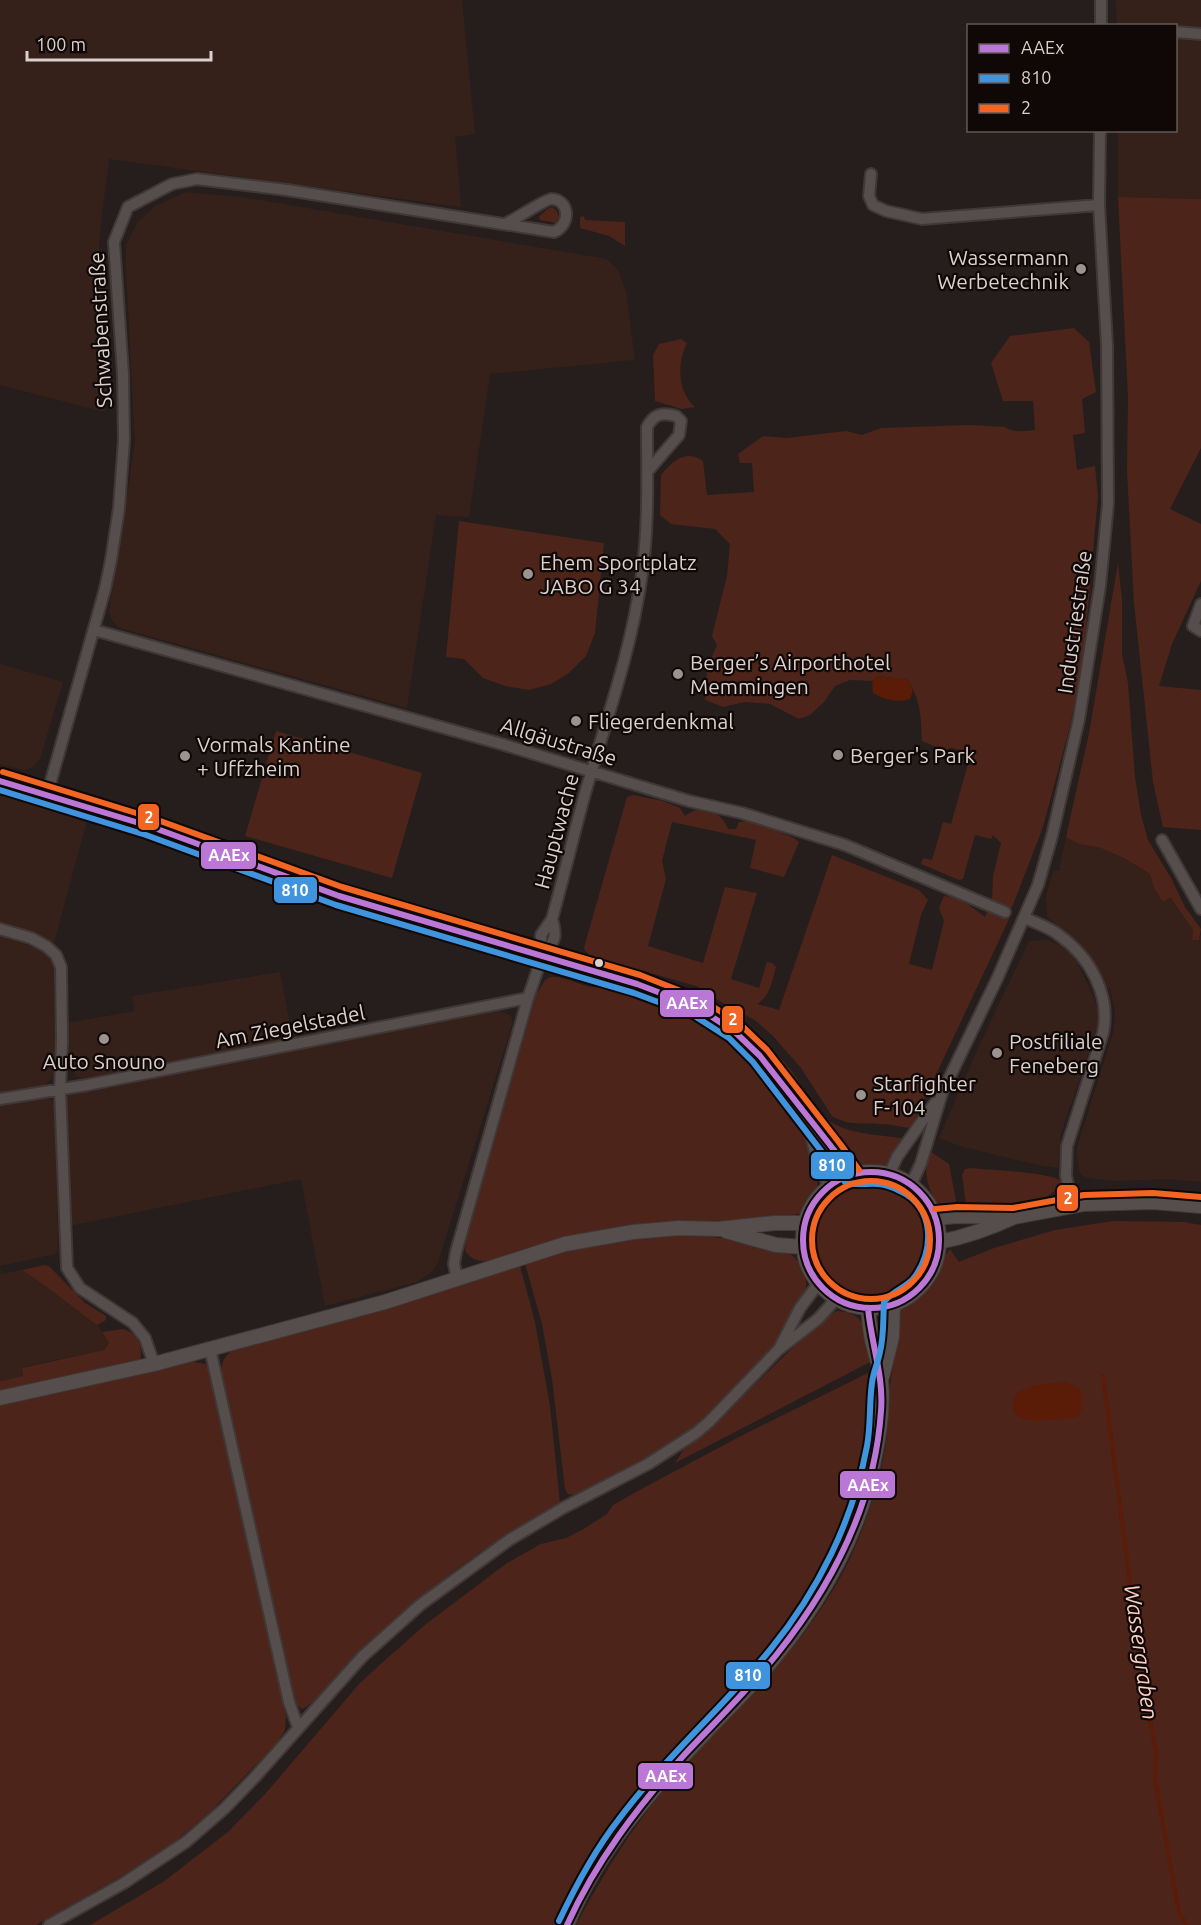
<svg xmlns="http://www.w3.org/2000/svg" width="1201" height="1925" viewBox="0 0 1201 1925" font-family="Ubuntu,sans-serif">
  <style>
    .built { fill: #35211a }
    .green { fill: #4d2419 }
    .water { fill: #5a1b07 }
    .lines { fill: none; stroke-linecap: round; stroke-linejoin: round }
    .stream { stroke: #5a1b07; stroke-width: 4 }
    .minor-casing { stroke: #403837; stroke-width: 14 }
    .tertiary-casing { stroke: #403837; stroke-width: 16 }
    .minor { stroke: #554e4c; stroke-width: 10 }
    .tertiary { stroke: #554e4c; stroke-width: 14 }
    .bus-1-casing { stroke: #0f0806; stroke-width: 10 }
    .bus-2-casing { stroke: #0f0806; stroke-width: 10 }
    .bus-3-casing { stroke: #0f0806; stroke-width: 10 }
    .bus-1 { stroke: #ba77d6; stroke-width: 6 }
    .bus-2 { stroke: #4094de; stroke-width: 6 }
    .bus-3 { stroke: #f26522; stroke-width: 6 }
    .poi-dot { fill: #9c928f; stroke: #0f0806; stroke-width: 2 }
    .bus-dot { fill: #dbd0cd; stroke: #0f0806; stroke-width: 2 }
    .labels { text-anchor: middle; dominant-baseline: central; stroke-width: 4.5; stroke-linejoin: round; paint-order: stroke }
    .poi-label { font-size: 21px; fill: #dbd0cd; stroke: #0f0806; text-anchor: start }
    .street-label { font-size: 21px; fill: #dbd0cd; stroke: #0f0806 }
    .water-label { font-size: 22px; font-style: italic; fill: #fbcfc2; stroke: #0f0806 }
    .line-badge { stroke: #0f0806; stroke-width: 2 }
    .badge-label { font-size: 16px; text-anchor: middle; font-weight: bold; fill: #fff }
  </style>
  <rect width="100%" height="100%" fill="#261e1c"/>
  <path class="built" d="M0 0H462L475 134 455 137 461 207 109 159 99 242 105 412 0 385Z
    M1116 0H1201V199L1118 197V131L1176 130V26L1117 25Z
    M186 192 242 197 607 259 618 270 626 291 635 360 490 374 469 517 436 515 407 708 126 630 118 627 111 619 109 610 135 443 126 271V245L138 222 155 206Z
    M0 664 63 682 40 759 32 768 25 770 0 764Z
    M0 792 88 817 54 943 34 934 0 923Z
    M1066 837 1098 847 1124 858 1150 874 1154 888 1163 901 1169 896 1193 930 1192 940H1199L1201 933V1182L1169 1179 1114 1181 1088 1178 1081 1175 1079 1169 1076 1153 1079 1140 1114 1030 1115 1011 1110 988 1105 990 1079 942 1047 917 1046 895 1054 871H1059Z
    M0 935 43 951 54 962 58 978 54 1072 52 1078 42 1087 0 1094Z
    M1048 940 1065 948 1074 956 1095 1000 1098 1011 1097 1028 1061 1134 1058 1168 1038 1165 960 1146 939 1138 979 1046 1029 941Z
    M280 972 293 1040 88 1080 77 1076 69 1065 67 1023 135 1011 132 996Z
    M496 1010 510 1015 512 1019V1025L438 1262 433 1271 417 1282 325 1306 301 1179 69 1226 65 1095Z
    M44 1098 50 1099 55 1104 58 1249 55 1254 0 1266 1 1274 22 1270 41 1282 80 1313 96 1323 109 1343 104 1350 23 1367 24 1376 0 1381V1103Z"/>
  <path class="green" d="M1118 197 1201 199V448L1170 509 1201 524V581L1172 644 1159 686 1201 690V830L1163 827 1153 782 1134 603 1127 471 1128 397Z
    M552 207 556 210 559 217 556 223 540 220 539 217 547 209Z
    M584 216 585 220 625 222V246L609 236 580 228V217Z
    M1074 328 1089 342 1096 392 1082 399 1085 433 1073 435 1077 470 1095 466 1098 496 1084 652 1071 722 1043 827 1013 905 1010 909 1001 908 992 901 993 876 1001 843 993 835 991 839 975 835 963 879 959 880 921 864 923 858 932 860 943 822 951 824 971 753 952 748 944 750 922 741C921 716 921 702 908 680L878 676 872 681 850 680 835 686 824 702 810 715 799 719 770 704 745 702 723 707 705 700 707 669 717 645 712 636 727 576 730 544 715 529 671 524 660 515 661 475C673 461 685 449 703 461L707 495 754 492 752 463H740L738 454 763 436 787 438 846 431 862 435 881 428 969 425 1005 427C1012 433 1026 431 1035 430L1033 401H1003L991 363 1010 336Z
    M681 339 687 343C677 363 677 391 695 407L682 409 655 401 653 355 659 344Z
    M459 521 604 543 595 633 586 656 569 673 551 684 529 690 505 686 483 678 464 659 446 657Z
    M1118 563 1122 600V654L1128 683 1135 777 1141 815 1148 840 1171 878 1185 907 1201 929 1199 940H1192L1193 930 1170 897 1163 902 1154 888 1150 874 1124 858 1098 847 1080 844 1066 837 1089 733Z
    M276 731 422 773 392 878 245 836Z
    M633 795 663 801 680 808 685 816C702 803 720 810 728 829H736L739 822C762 819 763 824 782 833 788 836 794 837 799 842L784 877 750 868 756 840 672 822 662 861 666 879 648 946 703 963 725 887 757 893 731 979 759 988 767 962 772 963 776 967C772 981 770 997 757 1004L779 1010 832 855 919 890 928 900 921 915 909 964 932 970 944 921 939 908 944 896C960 897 972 907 985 917L988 910 1010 917 911 1128C901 1127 891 1124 881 1124 862 1123 849 1126 832 1116L801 1068 773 1036 756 1021 698 989 699 987 589 955 584 949 585 944 627 797Z
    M550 977C564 976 577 984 590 987 599 988 608 985 617 987 647 994 679 1006 706 1021 721 1029 733 1041 745 1053 777 1086 803 1116 814 1163 815 1170 818 1178 817 1186 817 1192 805 1206 802 1213L780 1218 515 1253C497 1258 478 1269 465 1251L466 1241 536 995 545 980Z
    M664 984 707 998 751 1029 738 1027 702 1002Z
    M759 1036C770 1047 781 1058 791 1070 805 1089 815 1116 838 1126 859 1135 883 1135 906 1139L885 1169 856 1167 849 1162 795 1087 759 1043Z
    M931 1152 949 1164 957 1206 954 1212 937 1207C929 1187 921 1172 931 1152Z
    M971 1168C987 1170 1052 1172 1061 1181 1051 1209 993 1209 967 1211L962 1175 965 1169Z
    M809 1241a62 62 0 1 1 124 0a62 62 0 1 1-124 0Z
    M1113 1221 1184 1222 1201 1225V1925H576C602 1876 630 1831 665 1788 728 1714 808 1648 850 1558 865 1526 877 1490 884 1455 888 1436 887 1415 889 1396 892 1367 897 1339 900 1310 916 1303 931 1290 939 1274 943 1265 943 1256 950 1249L959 1262 994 1248 1055 1230Z
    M662 1235C706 1235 749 1238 790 1254 799 1260 805 1270 806 1281 810 1318 713 1416 682 1437 650 1460 613 1477 577 1495L568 1494 565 1489 552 1379 542 1324 524 1260 593 1243Z
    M519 1262 535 1322 550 1406 560 1503C467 1554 383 1621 314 1701L306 1707 302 1709C293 1704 292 1691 290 1682L226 1400C222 1380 214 1359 237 1348Z
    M45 1265 50 1267 85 1303 106 1316V1320L97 1325C72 1307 49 1287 22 1270Z
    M837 1311C868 1312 867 1336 872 1361L675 1463 688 1443 714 1424 820 1321Z
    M123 1329C138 1333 143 1346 140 1361L0 1392V1381L23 1376 22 1368 104 1350 109 1343 102 1332Z
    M189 1361 205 1364 209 1370 283 1702 286 1717 285 1730 276 1744 212 1810 171 1845 134 1869 36 1925H0V1404Z
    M868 1373 872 1440 864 1479 853 1514 819 1585 753 1675 665 1766 632 1807 583 1879 560 1925H90L163 1882 228 1832 266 1793 359 1684 384 1661 426 1624 507 1563 541 1544 566 1538 582 1530 607 1514 613 1505 647 1486 739 1437Z"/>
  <path class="water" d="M878 676 908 680 913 690 910 699C897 703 885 700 873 693L872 681Z
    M1060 1382C1082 1383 1089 1399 1077 1417 1060 1419 1038 1423 1021 1418 1016 1417 1014 1413 1013 1408 1010 1384 1043 1385 1060 1382Z"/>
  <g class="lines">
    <path class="stream" d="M1103 1376 1136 1629 1142 1659 1145 1696 1156 1751 1155 1780 1179 1913 1187 1925"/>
    <defs>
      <path id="minor" d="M1101 0V26
        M1176 32 1201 34
        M871 174 869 196 873 205 886 211 922 219 1099 205
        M1201 604 1193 626 1201 631
        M94 630 498 743 689 801 742 813 845 845 1005 912
        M0 781 149 826 339 896 637 984C660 992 684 1000 705 1011 748 1035 776 1074 804 1112 820 1133 837 1152 851 1175
        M47 795 105 589 111 560 119 508 124 440 123 374 114 242 128 207 172 184 197 179 287 190 554 232C572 224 569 199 551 199 546 199 514 220 505 224
        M1162 840 1201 909
        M1025 918C1036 923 1049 927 1059 935 1090 957 1111 995 1103 1033L1067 1146 1066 1176 1073 1206
        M0 929 31 938 46 946 56 955 61 967 62 1041 60 1089 67 1268 80 1288 133 1323 145 1338 154 1364
        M542 957C554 941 558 939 552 919
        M0 1099 87 1085 528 998
        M806 1116 818 1164 829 1186
        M889 1175 897 1157 935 1103
        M911 1185 921 1163 942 1093 997 979 1038 885 1052 836 1079 719 1100 586 1108 504 1107 345 1099 205 1100 130
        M457 1278 454 1264 456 1252 528 998 542 957 541 935 552 919C564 876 574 833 586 790 607 718 632 648 642 573 649 525 647 475 647 427 654 414 662 412 676 416L681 421 679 435 647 472
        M780 1347 800 1308 818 1284
        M210 1349 289 1702 298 1727
        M49 1925 124 1883 186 1842 225 1808 255 1777 362 1657 420 1605 509 1540 563 1508 648 1464 696 1433 709 1422 778 1350 818 1319 836 1299"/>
      <path id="tertiary" d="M803 1240a68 68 0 1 1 136 0a68 68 0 1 1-136 0Z
        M936 1218 957 1216 1014 1217 1084 1204 1153 1202 1201 1206
        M726 1231 776 1245 803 1247
        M939 1242C965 1237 988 1229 1012 1218
        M882 1377 892 1337 893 1305
        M0 1398 154 1364 385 1302 565 1244 633 1232 679 1228 718 1229 775 1223H804
        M567 1925C596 1853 651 1790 704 1734 721 1715 740 1698 757 1678 811 1617 856 1546 873 1465 879 1438 884 1407 881 1379 880 1366 875 1353 872 1340 870 1330 869 1319 868 1308"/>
    </defs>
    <use href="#minor" class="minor-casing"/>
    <use href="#tertiary" class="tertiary-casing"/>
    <use href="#minor" class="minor"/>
    <use href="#tertiary" class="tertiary"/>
    <defs>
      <path id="bus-1" d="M0 781 149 826 339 896 637 984 697 1007 735 1032 760 1056 834 1150 851 1175
        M803 1240a68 68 0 1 1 136 0a68 68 0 1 1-136 0Z
        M567 1925C596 1861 638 1806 685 1754 716 1721 749 1689 777 1654 833 1584 875 1501 881 1411 884 1376 871 1343 868 1308"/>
      <path id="bus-2" d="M0 790 146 835 336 905 634 993 693 1015 729 1038 753 1062 845 1182C855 1186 867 1183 878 1184 885 1184 894 1188 900 1191 935 1207 935 1252 913 1279 905 1288 891 1292 884 1302 883 1319 884 1336 880 1352 878 1363 873 1372 872 1383 869 1404 871 1425 867 1446 853 1521 818 1591 770 1650 722 1708 664 1759 619 1819 594 1851 576 1885 559 1921"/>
      <path id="bus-3" d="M3 772 152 818 342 887 640 975 701 999 740 1024 767 1050 841 1145 859 1170
        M812 1240a59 59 0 1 1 118 0a59 59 0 1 1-118 0Z
        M935 1209 957 1207 1013 1208 1084 1195 1153 1193 1201 1197"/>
    </defs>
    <use href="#bus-1" class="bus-1-casing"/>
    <use href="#bus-2" class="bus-2-casing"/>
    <use href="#bus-3" class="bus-3-casing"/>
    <use href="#bus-1" class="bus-1"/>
    <use href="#bus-2" class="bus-2"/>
    <use href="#bus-3" class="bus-3"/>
  </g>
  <g class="poi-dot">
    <circle cx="1081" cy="269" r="6"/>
    <circle cx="528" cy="574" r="6"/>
    <circle cx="678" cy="674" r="6"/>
    <circle cx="576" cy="721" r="6"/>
    <circle cx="838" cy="755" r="6"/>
    <circle cx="185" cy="756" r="6"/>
    <circle cx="104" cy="1039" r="6"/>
    <circle cx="997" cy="1053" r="6"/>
    <circle cx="861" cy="1095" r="6"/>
  </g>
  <circle class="bus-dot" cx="599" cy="963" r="5"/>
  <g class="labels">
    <g class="poi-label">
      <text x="1069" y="257" text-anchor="end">Wassermann<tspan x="1069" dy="24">Werbetechnik</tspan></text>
      <text x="540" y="562">Ehem Sportplatz<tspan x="540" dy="24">JABO G 34</tspan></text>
      <text x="690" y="662">Berger’s Airporthotel<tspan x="690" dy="24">Memmingen</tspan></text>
      <text x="588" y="721">Fliegerdenkmal</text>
      <text x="197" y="744">Vormals Kantine<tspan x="197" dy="24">+ Uffzheim</tspan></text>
      <text x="850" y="755">Berger's Park</text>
      <text x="1009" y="1041">Postfiliale<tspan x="1009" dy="24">Feneberg</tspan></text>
      <text x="104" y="1061" text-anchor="middle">Auto Snouno</text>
      <text x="873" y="1083">Starfighter<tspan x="873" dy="24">F-104</tspan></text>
    </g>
    <g class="street-label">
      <text transform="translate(100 330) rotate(-93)">Schwabenstraße</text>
      <text transform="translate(1074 622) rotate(-82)">Industriestraße</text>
      <text transform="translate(559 741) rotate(17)">Allgäustraße</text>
      <text transform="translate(556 831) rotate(-75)">Hauptwache</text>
      <text transform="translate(290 1026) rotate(-11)">Am Ziegelstadel</text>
    </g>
    <g class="water-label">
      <text transform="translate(1142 1652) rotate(82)">Wassergraben</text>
    </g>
  </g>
  <g class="line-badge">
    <rect x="137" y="803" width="23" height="28" rx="6" fill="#f26522"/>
    <rect x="200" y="841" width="57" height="29" rx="6" fill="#ba77d6"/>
    <rect x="273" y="876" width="45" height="28" rx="6" fill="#4094de"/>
    <rect x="659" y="989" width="56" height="29" rx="6" fill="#ba77d6"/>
    <rect x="721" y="1005" width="23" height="29" rx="6" fill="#f26522"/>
    <rect x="810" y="1151" width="45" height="29" rx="6" fill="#4094de"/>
    <rect x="1056" y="1184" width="23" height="28" rx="6" fill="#f26522"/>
    <rect x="839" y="1470" width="57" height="29" rx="6" fill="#ba77d6"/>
    <rect x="725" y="1661" width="46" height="29" rx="6" fill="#4094de"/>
    <rect x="637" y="1762" width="57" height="28" rx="6" fill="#ba77d6"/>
  </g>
  <g class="badge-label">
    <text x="149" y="823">2</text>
    <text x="229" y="861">AAEx</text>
    <text x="295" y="896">810</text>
    <text x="687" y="1009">AAEx</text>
    <text x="733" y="1025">2</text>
    <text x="832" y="1171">810</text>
    <text x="1068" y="1204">2</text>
    <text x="868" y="1491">AAEx</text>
    <text x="748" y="1681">810</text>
    <text x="666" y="1782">AAEx</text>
  </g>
  <rect x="967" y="24" width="210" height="108" fill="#0f0806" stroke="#615856" stroke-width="1.5"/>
  <rect x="979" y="44" width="30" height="9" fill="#ba77d6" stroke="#615856" stroke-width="1.5"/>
  <text x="1021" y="54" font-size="18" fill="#dbd0cd">AAEx</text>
  <rect x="979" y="74" width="30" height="9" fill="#4094de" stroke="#615856" stroke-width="1.5"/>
  <text x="1021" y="84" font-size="18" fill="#dbd0cd">810</text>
  <rect x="979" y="104" width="30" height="9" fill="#f26522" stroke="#615856" stroke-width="1.5"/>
  <text x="1021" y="114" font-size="18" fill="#dbd0cd">2</text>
  <path d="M27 51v9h184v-9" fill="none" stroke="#dbd0cd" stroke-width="3"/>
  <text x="36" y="51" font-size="18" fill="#dbd0cd" stroke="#0f0806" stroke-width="4.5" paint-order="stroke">100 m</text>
</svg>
